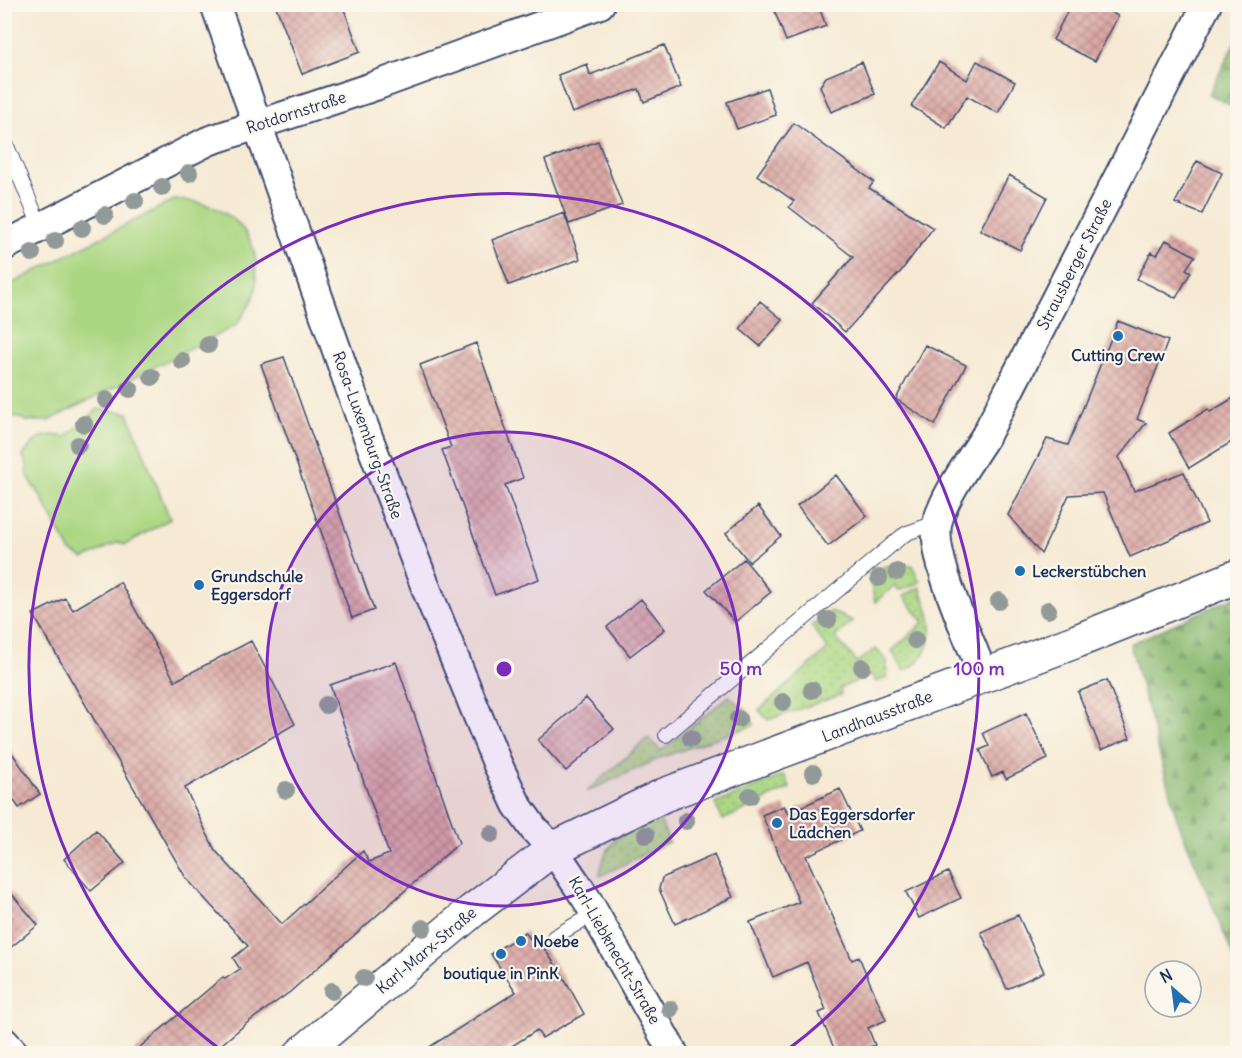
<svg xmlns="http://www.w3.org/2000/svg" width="1242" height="1058" viewBox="0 0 1242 1058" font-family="Delius,sans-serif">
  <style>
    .grass { fill: url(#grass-dots); stroke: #638370; stroke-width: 1.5 }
    .forest { fill: url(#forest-firs); stroke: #527467; stroke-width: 1.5 }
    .park { fill: #abd782; stroke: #638370; stroke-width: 1.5 }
    .building { fill: url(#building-cross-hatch) }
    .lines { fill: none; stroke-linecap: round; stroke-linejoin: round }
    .lane-casing { stroke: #3c4b70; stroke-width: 16 }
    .street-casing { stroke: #3c4b70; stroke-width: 32 }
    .secondary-casing { stroke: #3c4b70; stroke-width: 36 }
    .lane { stroke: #fff; stroke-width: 14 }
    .street { stroke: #fff; stroke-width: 28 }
    .secondary { stroke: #fff; stroke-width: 33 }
    .tree { fill: #919a98 }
    .ring { fill: none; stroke: #7b2cbf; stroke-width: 3 }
    .poi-dot { fill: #1f6fb2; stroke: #fbf7ec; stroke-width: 2 }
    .labels { text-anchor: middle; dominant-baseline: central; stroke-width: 4.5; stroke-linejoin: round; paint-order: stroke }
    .street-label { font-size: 16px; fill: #1b2f5e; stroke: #fbf7ec }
    .poi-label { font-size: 16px; font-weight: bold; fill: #1b2f5e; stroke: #fbf7ec; text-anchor: start }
    .centre { fill: #7b2cbf; stroke: #fbf7ec; stroke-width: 3 }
    .ring-label { font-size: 18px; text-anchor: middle; font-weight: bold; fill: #7b2cbf; stroke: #fbf7ec; stroke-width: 4.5; stroke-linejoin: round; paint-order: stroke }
  </style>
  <defs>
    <pattern id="grass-dots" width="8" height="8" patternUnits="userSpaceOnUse" patternTransform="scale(1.5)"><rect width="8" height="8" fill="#abd782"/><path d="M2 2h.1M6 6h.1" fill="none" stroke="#93b973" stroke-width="1.8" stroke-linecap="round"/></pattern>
    <pattern id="forest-firs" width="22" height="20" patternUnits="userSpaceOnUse" patternTransform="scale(1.5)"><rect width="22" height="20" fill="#88b870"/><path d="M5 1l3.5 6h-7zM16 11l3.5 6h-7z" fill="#6e965f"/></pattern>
    <pattern id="building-cross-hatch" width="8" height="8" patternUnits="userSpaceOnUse" patternTransform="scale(1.5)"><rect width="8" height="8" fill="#dba8a4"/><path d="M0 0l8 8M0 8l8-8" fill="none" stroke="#b18989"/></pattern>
  </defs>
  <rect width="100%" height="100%" fill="#fbf7ec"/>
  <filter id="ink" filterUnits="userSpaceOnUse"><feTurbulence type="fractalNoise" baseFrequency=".0167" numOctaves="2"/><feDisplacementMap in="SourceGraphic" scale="12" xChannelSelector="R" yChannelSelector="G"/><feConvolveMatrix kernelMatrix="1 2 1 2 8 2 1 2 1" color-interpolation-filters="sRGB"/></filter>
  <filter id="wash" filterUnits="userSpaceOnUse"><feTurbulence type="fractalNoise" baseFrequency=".008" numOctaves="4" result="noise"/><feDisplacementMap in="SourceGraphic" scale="24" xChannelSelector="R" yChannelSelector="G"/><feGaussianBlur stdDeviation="1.35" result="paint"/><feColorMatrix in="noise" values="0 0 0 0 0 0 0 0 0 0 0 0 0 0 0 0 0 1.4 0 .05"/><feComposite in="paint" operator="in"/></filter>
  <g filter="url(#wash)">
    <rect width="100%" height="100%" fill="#f6ead4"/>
    <path class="grass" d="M912 565 920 582 899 591 894 586 875 602 870 579 885 566Z
      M920 587C929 613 939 630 922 656 916 664 914 667 904 671L892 651 924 622 903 596Z
      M830 611 853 621 835 637 857 662 876 649 887 661V677L876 682 872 675 840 688 841 695 768 720 759 710 828 649 811 626Z
      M729 696 750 714 754 725 662 757 586 792 648 738 661 751Z
      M784 775 790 788 723 820 715 804Z
      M658 815 669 842 600 876C604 838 627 830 658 815Z"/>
    <path class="forest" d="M1237 38V109L1209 94Z
      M1237 596V966L1177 819 1130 644Z"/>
    <path class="park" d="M174 200C217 200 257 224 256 271 256 277 257 284 256 290 252 304 244 315 235 326L48 421H27L5 413V287Z
      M98 409 128 413 170 519 125 545 118 542 84 559 70 551 36 488H34L26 471 28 468 23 456C35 437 44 432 66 437Z"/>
    <g id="blocks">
      <path class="building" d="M275 4H342L360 52 302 74Z
        M772 4H818L826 26 786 41Z
        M1071 4H1095L1118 16 1095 61 1053 40Z
        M664 45 681 87 644 102 639 89 572 113 558 75 587 64 590 75Z
        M977 61 1015 82 998 113 967 96 946 128 911 106 939 62 967 80Z
        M862 62 875 94 831 112 820 86 826 77Z
        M767 88 776 115 737 129 727 102Z
        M794 123 874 182 869 188 933 228 902 270 845 332 812 303 853 257 789 207 794 201 757 175Z
        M598 141 622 205 569 224 545 160Z
        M1197 161 1222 173 1202 214 1175 203Z
        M1009 175 1047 197 1020 250 980 230Z
        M564 213 580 259 509 285 492 240Z
        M1166 240 1195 256 1186 269 1191 272 1176 298 1137 279 1151 252 1157 255Z
        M760 301 783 320 760 346 740 329Z
        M1118 321 1168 341 1137 419 1146 423 1119 457 1134 491 1184 472 1207 523 1130 557 1103 493 1069 495 1041 554 1008 515 1047 439 1068 445Z
        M476 343 523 478 505 485 539 579 495 595 442 450 451 447 420 365Z
        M925 345 966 365 935 425 896 399Z
        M284 357 374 610 352 618 261 364Z
        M1238 395V438L1189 468 1169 433 1208 409 1210 412Z
        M836 475 867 516 828 546 797 506Z
        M758 506 781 536 749 562 726 533Z
        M744 559 771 592 735 622 706 590Z
        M120 582 175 681 251 641 295 724 185 788 215 850 282 924 363 851 369 862 389 854 330 685 396 662 459 843 290 992 247 1023 211 1053H133L223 977 225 979 240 969 233 958 248 946 186 878 33 614 65 598 73 610Z
        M641 599 665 629 630 656 607 627Z
        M1107 680 1130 738 1101 750 1078 692Z
        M586 698 614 729 566 771 538 740Z
        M1026 713 1048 759 1006 779 1003 772 992 777 980 750 989 746 983 733Z
        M4 741 40 794 19 808 4 786Z
        M840 789 860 831 806 856 852 960 859 957 886 1020 868 1028 875 1045 855 1053H836L819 1013 826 1010 807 962 773 977 750 922 799 902 762 815 784 806 788 813Z
        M96 830 125 863 91 891 64 859Z
        M714 855 733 897 675 924 659 889 662 878Z
        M948 872 961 898 919 918 906 892Z
        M4 885 38 925 4 953Z
        M1018 915 1044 972 1007 989 981 932Z
        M525 932 531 940 539 941 563 976 584 1014 542 1038 537 1030 501 1053H420L516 992 491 954Z"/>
    </g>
  </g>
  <g filter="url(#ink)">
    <use href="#blocks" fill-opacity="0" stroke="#3c4b70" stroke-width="1.5"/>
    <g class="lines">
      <defs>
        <path id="lane" d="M4 139 40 226
          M666 735 901 537 907 533 938 522
          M554 937 595 913"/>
        <path id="street" d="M215 4 360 416 428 593 497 763 517 805 534 829 553 849 586 898 674 1054
          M4 246 208 141 375 86 600 4
          M983 675C971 641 928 554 938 520 947 491 970 461 986 435L1207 4
          M4 1042 15 1054"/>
        <path id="secondary" d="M301 1054 472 911 553 849 664 795 1077 641 1238 576"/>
      </defs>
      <use href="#lane" class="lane-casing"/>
      <use href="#street" class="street-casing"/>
      <use href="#secondary" class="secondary-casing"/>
      <use href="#lane" class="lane"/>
      <use href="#street" class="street"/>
      <use href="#secondary" class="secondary"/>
    </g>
    <g class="tree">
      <circle cx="189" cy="173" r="9"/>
      <circle cx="162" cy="187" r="9"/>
      <circle cx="135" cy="201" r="9"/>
      <circle cx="105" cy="215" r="9"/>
      <circle cx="82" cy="228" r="9"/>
      <circle cx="55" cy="241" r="9"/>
      <circle cx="32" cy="253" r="9"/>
      <circle cx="208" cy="345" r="9"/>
      <circle cx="182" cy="361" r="9"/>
      <circle cx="152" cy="377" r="9"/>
      <circle cx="130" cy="389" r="9"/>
      <circle cx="106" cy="400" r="9"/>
      <circle cx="84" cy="424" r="9"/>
      <circle cx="78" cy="445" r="9"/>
      <circle cx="897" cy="572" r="9"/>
      <circle cx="879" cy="578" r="9"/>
      <circle cx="999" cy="601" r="9"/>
      <circle cx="1048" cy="610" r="9"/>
      <circle cx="828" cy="620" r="9"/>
      <circle cx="915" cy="640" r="9"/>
      <circle cx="862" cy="667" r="9"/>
      <circle cx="812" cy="690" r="9"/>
      <circle cx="783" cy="702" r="9"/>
      <circle cx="326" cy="705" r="9"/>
      <circle cx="738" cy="719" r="9"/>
      <circle cx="691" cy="738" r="9"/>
      <circle cx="813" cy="773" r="9"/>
      <circle cx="286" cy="790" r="9"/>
      <circle cx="750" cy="796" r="9"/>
      <circle cx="686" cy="821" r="9"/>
      <circle cx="491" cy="834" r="9"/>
      <circle cx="646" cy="835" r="9"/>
      <circle cx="423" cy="928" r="9"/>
      <circle cx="364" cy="978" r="9"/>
      <circle cx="332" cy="991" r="9"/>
      <circle cx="670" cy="1009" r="9"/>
    </g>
  </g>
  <circle cx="504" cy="669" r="237" fill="#7b2cbf" fill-opacity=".12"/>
  <g class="ring">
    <circle cx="504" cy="669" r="237"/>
    <path d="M225 1053A475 475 0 1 1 783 1053"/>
  </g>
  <g class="poi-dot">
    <circle cx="1118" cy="336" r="6"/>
    <circle cx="1020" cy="571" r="6"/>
    <circle cx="199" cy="585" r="6"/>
    <circle cx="777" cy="823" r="6"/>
    <circle cx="521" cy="941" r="6"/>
    <circle cx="501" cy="954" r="6"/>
  </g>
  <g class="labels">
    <g class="street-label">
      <text transform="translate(296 112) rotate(-18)">Rotdornstraße</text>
      <text transform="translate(1074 264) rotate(-63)">Strausberger Straße</text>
      <text transform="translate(368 435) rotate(70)">Rosa-Luxemburg-Straße</text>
      <text transform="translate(877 716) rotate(-21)">Landhausstraße</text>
      <text transform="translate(426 950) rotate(-40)">Karl-Marx-Straße</text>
      <text transform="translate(615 950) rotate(60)">Karl-Liebknecht-Straße</text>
    </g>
    <g class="poi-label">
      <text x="1118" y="355" text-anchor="middle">Cutting Crew</text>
      <text x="1032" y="571">Leckerstübchen</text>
      <text x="211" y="576">Grundschule<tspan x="211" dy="18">Eggersdorf</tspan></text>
      <text x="789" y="814">Das Eggersdorfer<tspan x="789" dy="18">Lädchen</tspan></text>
      <text x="533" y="941">Noebe</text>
      <text x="501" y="973" text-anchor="middle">boutique in PinK</text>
    </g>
  </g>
  <circle cx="504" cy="669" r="9" class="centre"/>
  <g class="ring-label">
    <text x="741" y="675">50 m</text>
    <text x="979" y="675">100 m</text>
  </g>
  <rect width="1242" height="1058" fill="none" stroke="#fbf7ec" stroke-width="24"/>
  <g transform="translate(1173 989) rotate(332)"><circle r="28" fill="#fbf7ec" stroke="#a1a7b3" stroke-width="1.5"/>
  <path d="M0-4.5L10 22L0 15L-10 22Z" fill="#1f6fb2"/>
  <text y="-9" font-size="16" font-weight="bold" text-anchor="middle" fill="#1b2f5e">N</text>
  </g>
</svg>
